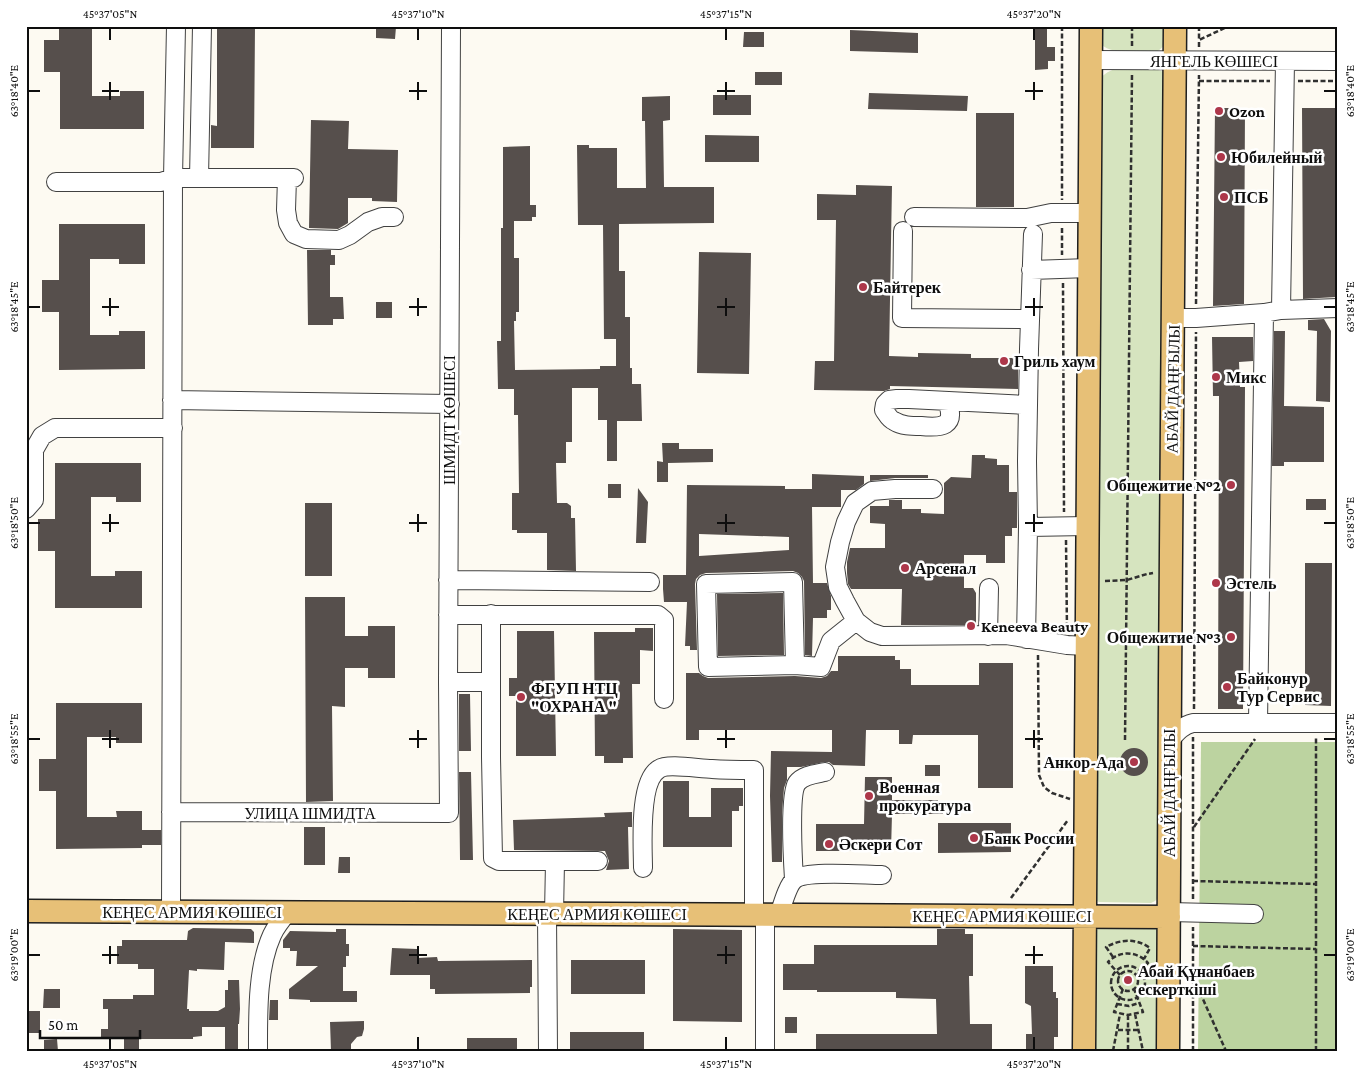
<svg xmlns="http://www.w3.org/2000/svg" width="1364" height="1077" viewBox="0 0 1364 1077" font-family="'Crimson Pro',serif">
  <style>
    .green { fill: #d6e4bf }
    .forest { fill: #bcd3a0 }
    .building { fill: #564f4c; fill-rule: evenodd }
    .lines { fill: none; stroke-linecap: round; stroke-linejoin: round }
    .minor-casing { stroke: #414141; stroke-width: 20 }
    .major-casing { stroke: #1f1f1f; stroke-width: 25 }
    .path { stroke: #303030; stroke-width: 2.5; stroke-dasharray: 5 2.5; stroke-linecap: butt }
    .minor { stroke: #fff; stroke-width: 18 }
    .major { stroke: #e7c077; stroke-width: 22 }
    .ticks { fill: none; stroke: #0e0e0e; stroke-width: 2 }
    .poi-dot { fill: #ad374a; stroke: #fff; stroke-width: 2 }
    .labels { text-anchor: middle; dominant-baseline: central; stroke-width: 5; stroke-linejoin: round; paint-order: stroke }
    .street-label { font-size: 16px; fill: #0e0e0e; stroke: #fff }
    .poi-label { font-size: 16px; font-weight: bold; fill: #0e0e0e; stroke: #fff; text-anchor: start }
    .neatline { fill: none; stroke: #0e0e0e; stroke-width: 2 }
    .ticks-label { font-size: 12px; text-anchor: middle; fill: #0e0e0e }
  </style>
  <rect width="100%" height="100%" fill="#fdfaf2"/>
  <path class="green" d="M1097 26H1170C1168 38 1167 46 1156 52 1142 51 1107 56 1100 42 1098 38 1098 31 1097 26Z
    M1116 69C1129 69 1154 66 1165 73L1159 897 1155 901 1151 903 1099 902 1095 900 1098 82C1103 75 1107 71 1116 69Z
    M1151 924 1160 930 1162 1051H1091L1093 929 1097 925Z"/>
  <path class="forest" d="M1201 742H1338V1051H1198Z"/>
  <path class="building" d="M59 26H92V96H120V91H144V129H60V72H44V40H59Z
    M217 26H255L254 148H211V125L217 126Z
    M376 26 396 27 395 39 376 38Z
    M1035 26H1047V47H1055V61H1048V69L1035 70Z
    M850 30 918 33V53L850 51Z
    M744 32H764V47H743Z
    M755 72H782V85H755Z
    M869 93 968 96 967 111 868 109Z
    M713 95H751V115H713Z
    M670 96V120L663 121 664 187H714V223L619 224V271H625V317H630V368H632V384H641L642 421H617V461H607V420H598V388H572V442H566V463H556L557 503H567L571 506V518H575L576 571 547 570V533H517V530H512V493H519L518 415H514V389H498L497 341H501V228H503V147L530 146V205H536V217H532V221H514V258H519V312H516V321H514L515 370 600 369V366H616V339H604L603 225H578L577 145H589V148H617V188H646L645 121H642V97Z
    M1215 108H1245L1244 304 1213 306Z
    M1302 108H1335L1336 297 1303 299Z
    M976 113H1014V207H976Z
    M311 120 349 121 348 149 398 150 397 202 372 201V198H348V223L338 229 309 228Z
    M705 135 759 136V162H705Z
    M856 185 892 186 889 356 918 357V353L971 354V358H1018V389L890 386V389L884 391 814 390 815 361H834L836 220H817V194L856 195Z
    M59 224H145V264H119V259H90V335H119V331H145V369L59 370V312H42V280H59Z
    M307 250H331V255H335V265H330V297H343L344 319H333V325H308Z
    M699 252 751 253 749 374 697 373Z
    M376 302H392V318H376Z
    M1324 319 1331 331 1330 402 1316 401 1317 331 1308 330V320Z
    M1274 331H1285L1284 406 1324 407V462H1284V466H1272Z
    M1212 337H1253V361L1239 362 1240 387H1245L1243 709H1218L1219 396H1213Z
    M662 443H679V449H713V462L668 463V482H657V461L663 462Z
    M972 455H985V458L997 459V465H1009V492H1017V528H1012V536H1005V563H986V555H964V588H973L976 593V625H901L902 589H851L848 584 847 573V562L850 548H885V524L870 523V506H889V500H902V509H921V513L944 514V483L951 477 971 478Z
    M55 463H141V502H116V497H91V576H115V571H142V608H55V551H38V519H55Z
    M812 474 864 476V484L856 490H841V507H812L813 583H827L831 596V610H827V618H813L812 656 805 655 804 581 802 577 798 573 793 571 706 573 700 575 696 579 695 584 697 650H690V646H685L687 602H664L663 589V575H686L687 485 785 486V489H812ZM699 534 789 537V550L699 556Z
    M870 475H928V478H895L870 481Z
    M608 484H621V498H608Z
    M638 488 648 502 646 543H636Z
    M1306 499H1326V510H1306Z
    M305 503H332V576H305Z
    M1305 563H1332L1331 706 1305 705Z
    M783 593 784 655 718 656 717 594Z
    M305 597H345V636H368V626H395V678H368V668H345V707L332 706 333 801 306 802Z
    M635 628H653V651L640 650V684H632L633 758H623V763H604V756H595L594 632H635Z
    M517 631H554L556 756H516V696H509V678H517Z
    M838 656H895V660H900V669H911V685H979V663H1013V788H978V735H913L912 744H899V730H866L865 766 833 765 829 762H824L801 767H787V780L784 788 782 813V862H772L770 796 771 751 832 752V730H699V740H686V673H699L703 676 708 678 795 676 821 678 827 676 831 671H838Z
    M459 694H470L471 751H459Z
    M56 703H142V743H116V737H87V817H117L116 811H142V830H161V845H142V848L56 849V791H39V759H56Z
    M1120 762a14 14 0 1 1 28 0a14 14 0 1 1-28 0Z
    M925 765H940V776H925Z
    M459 772H471L473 860H460Z
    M865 777H892V800H938V802H943V814H892L891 851H816V824H864Z
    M663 781H689V817H711V788H743V806H739V811H732V847H663Z
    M632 812V827H628L629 869 606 870 609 861 605 851 514 850 513 820 605 817 604 813Z
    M938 823H1011V852L938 853Z
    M304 827H325V865H304Z
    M339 857H350V873H338Z
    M193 928 251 929 254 932V943L225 942 224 970 197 969V971L189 970 187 1009H189V1011H218L225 1007V990H228V980H239L240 1009 239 1024H238V1051H225V1027H202V1036L193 1037V1039H139V1050H124V1039H101V1029H108V1009H103V999H133V995H154V969H138V964H117V946H122V940H187L188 931Z
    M336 929H346V944H349V956H346V967H343V991H357V1002H310V1000L289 999V989L318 966H296L297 951H290V948H283V940L290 931 336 932Z
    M673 929 742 930V1022L673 1021Z
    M937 929H965V934H973V976H969L970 1024H992V1051H816V1034H937L936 999 896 998V992H817V990H783V964H814V945H937Z
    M392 948 417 949V958L437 957 438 961 532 960V987H530V993L435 994V989H430V975H390Z
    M571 960H645V994H571Z
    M1025 966H1053V992H1056V998H1058V1037H1054V1051H1026V1034H1032L1031 1006 1025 1003Z
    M44 989H60V1008H43Z
    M270 1000H278V1020H269Z
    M26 1011H40V1033H26Z
    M785 1017H797V1033H785Z
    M364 1021V1029L362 1036 357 1037 351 1044V1051H331L330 1022Z
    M570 1032H644V1051H570Z
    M467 1038H517V1051H467Z
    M57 1039 58 1051H44V1040Z"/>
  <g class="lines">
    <defs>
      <path id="minor" d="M1091 60 1338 61
        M199 178 202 26
        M287 178 286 210 288 223 294 234 306 239 339 240 350 235 368 222 382 217H394
        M56 182H161L173 178H294
        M914 217 1027 218 1051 213H1090
        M903 231 902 318 1030 319
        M1031 270 1089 268
        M1281 310 1285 61
        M1173 318H1196L1264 313 1281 310 1338 308
        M172 400 450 404
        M947 401C957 427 941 428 921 426 911 426 902 426 894 421 889 419 887 414 884 410L885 404 889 400 897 399H909L1028 405
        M933 489H895L872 491 855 503 846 522 840 542 835 567 838 587 845 601 856 621 870 632 882 636 1006 635 1067 645 1086 646
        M26 509 34 500V450L42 436 55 428H173
        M1028 527 1087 526
        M448 580 650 582
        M491 614V757L493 858 499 861H598
        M448 615H658L664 620V699
        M988 636 989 588
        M1026 639 1028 527 1027 461 1029 349 1033 234
        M795 665 793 582 706 584 708 667 795 665 821 667 831 641 856 621
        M448 682H491
        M1258 723 1264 313
        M1170 740C1177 732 1183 725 1193 723H1338
        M171 812 449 813 448 682 451 26
        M643 868C643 847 638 781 659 769 668 763 700 769 712 769 726 770 740 770 754 770V915
        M794 879C793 863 789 794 797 783 803 775 815 774 825 772
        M171 912 173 178 176 26
        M1169 912 1254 914
        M547 914 548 1051
        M554 914 555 862
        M779 915C782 906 788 884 795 879 808 870 864 875 882 875
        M258 1051C258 1014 257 968 272 935 276 926 282 919 288 912
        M765 1051V915"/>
      <path id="major" d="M26 911 1169 917
        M1084 1051 1091 26
        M1168 1051 1170 682 1175 26"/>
    </defs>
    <use href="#minor" class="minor-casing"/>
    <use href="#major" class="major-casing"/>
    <path class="path" d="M1062 26V200
      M1132 26V46
      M1199 26V40L1229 26
      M1199 47V40
      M1199 81H1270
      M1298 81H1338
      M1062 228V255
      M1063 283 1064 512
      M1196 304 1199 75
      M1066 540 1067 630
      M1105 581 1127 580 1147 574 1153 573
      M1038 655 1039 775 1044 787 1052 793 1070 799
      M1194 709 1196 332
      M1125 740 1132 74
      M1194 827 1255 739
      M1193 881 1316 884
      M1011 898 1068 820
      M1193 899V737
      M1193 946 1316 949
      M1113 957 1106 947C1121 939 1136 938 1150 948L1144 959
      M1111 983a17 17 0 1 1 34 0a17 17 0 1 1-34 0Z
      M1118 981a10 10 0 1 1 20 0a10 10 0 1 1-20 0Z
      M1120 975 1108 962C1120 950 1137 951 1148 963L1137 975
      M1194 979 1226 1051
      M1123 989 1114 1012 1128 1015 1143 1012 1134 989
      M1117 1004 1129 1006 1139 1003
      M1135 1014 1143 1051
      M1128 1015V1051
      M1118 1030H1139
      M1113 1051 1120 1014
      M1193 1051V927
      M1316 1051V738"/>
    <use href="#minor" class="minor"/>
    <use href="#major" class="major"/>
  </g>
  <path class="ticks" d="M110 28V40M418 28V40M726 28V40M1034 28V40M110 82V100M418 82V100M726 82V100M1034 82V100M28 91H40M102 91H119M409 91H427M717 91H735M1025 91H1043M1324 91H1336M110 298V316M418 298V316M726 298V316M1034 298V316M28 307H40M102 307H119M409 307H427M717 307H735M1025 307H1043M1324 307H1336M110 514V532M418 514V532M726 514V532M1034 514V532M28 523H40M102 523H119M409 523H427M717 523H735M1025 523H1043M1324 523H1336M110 730V748M418 730V748M726 730V748M1034 730V748M28 739H40M102 739H119M409 739H427M717 739H735M1025 739H1043M1324 739H1336M110 946V964M418 946V964M726 946V964M1034 946V964M28 955H40M102 955H119M409 955H427M717 955H735M1025 955H1043M1324 955H1336M110 1037V1050M418 1037V1050M726 1037V1050M1034 1037V1050"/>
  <g class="poi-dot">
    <circle cx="1219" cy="111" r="5"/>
    <circle cx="1221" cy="157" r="5"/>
    <circle cx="1224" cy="197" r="5"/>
    <circle cx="863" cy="287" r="5"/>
    <circle cx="1004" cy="361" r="5"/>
    <circle cx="1216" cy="377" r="5"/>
    <circle cx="1231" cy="485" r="5"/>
    <circle cx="905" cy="568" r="5"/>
    <circle cx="1216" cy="583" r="5"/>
    <circle cx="971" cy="626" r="5"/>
    <circle cx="1231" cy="637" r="5"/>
    <circle cx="1227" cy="687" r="5"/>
    <circle cx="521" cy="697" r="5"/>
    <circle cx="1134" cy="762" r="5"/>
    <circle cx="869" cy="796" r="5"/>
    <circle cx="974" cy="838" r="5"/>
    <circle cx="829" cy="844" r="5"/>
    <circle cx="1128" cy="980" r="5"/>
  </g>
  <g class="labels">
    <g class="street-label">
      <text x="1214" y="61">ЯНГЕЛЬ КӨШЕСІ</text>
      <text transform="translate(1173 389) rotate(-89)">АБАЙ ДАҢҒЫЛЫ</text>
      <text transform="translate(449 420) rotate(-90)">ШМИДТ КӨШЕСІ</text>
      <text transform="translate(1169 793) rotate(-90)">АБАЙ ДАҢҒЫЛЫ</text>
      <text x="310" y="813">УЛИЦА ШМИДТА</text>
      <text x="192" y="912">КЕҢЕС АРМИЯ КӨШЕСІ</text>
      <text x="597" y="914">КЕҢЕС АРМИЯ КӨШЕСІ</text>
      <text x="1002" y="916">КЕҢЕС АРМИЯ КӨШЕСІ</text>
    </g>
    <g class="poi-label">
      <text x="1229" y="111">Ozon</text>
      <text x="1231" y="157">Юбилейный</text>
      <text x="1234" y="197">ПСБ</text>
      <text x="873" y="287">Байтерек</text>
      <text x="1014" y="361">Гриль хаум</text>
      <text x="1226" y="377">Микс</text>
      <text x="1221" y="485" text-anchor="end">Общежитие №2</text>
      <text x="915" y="568">Арсенал</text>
      <text x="1226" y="583">Эстель</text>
      <text x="981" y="626">Keneeva Beauty</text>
      <text x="1221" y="637" text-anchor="end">Общежитие №3</text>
      <text x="1237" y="678">Байконур<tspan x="1237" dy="18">Тур Сервис</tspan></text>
      <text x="531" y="688">ФГУП НТЦ<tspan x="531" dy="18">"ОХРАНА "</tspan></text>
      <text x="1124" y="762" text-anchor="end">Анкор-Ада</text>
      <text x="879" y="787">Военная<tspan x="879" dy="18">прокуратура</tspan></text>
      <text x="984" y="838">Банк России</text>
      <text x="839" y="844">Әскери Сот</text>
      <text x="1138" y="971">Абай Құнанбаев<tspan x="1138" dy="18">ескерткіші</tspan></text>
    </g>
  </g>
  <rect width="1364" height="1077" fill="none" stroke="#ffffff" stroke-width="55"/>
  <path d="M40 1030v8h100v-8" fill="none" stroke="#0e0e0e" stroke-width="2.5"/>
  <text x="48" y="1030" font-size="15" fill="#0e0e0e" stroke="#ffffff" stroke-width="4" paint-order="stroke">50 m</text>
  <rect x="28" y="28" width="1308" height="1022" class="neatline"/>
  <g class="ticks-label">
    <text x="110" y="18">45°37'05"N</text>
    <text x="418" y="18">45°37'10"N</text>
    <text x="726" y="18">45°37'15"N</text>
    <text x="1034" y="18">45°37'20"N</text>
    <text transform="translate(1350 91) rotate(-90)" y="4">63°18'40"E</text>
    <text transform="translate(14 91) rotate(-90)" y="4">63°18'40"E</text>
    <text transform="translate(1350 307) rotate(-90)" y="4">63°18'45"E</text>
    <text transform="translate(14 307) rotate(-90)" y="4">63°18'45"E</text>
    <text transform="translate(1350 523) rotate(-90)" y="4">63°18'50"E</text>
    <text transform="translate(14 523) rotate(-90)" y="4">63°18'50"E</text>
    <text transform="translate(1350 739) rotate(-90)" y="4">63°18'55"E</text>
    <text transform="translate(14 739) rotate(-90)" y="4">63°18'55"E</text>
    <text transform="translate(1350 955) rotate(-90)" y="4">63°19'00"E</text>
    <text transform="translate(14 955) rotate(-90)" y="4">63°19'00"E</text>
    <text x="110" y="1068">45°37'05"N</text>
    <text x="418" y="1068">45°37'10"N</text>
    <text x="726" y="1068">45°37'15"N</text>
    <text x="1034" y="1068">45°37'20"N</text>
  </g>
</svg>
